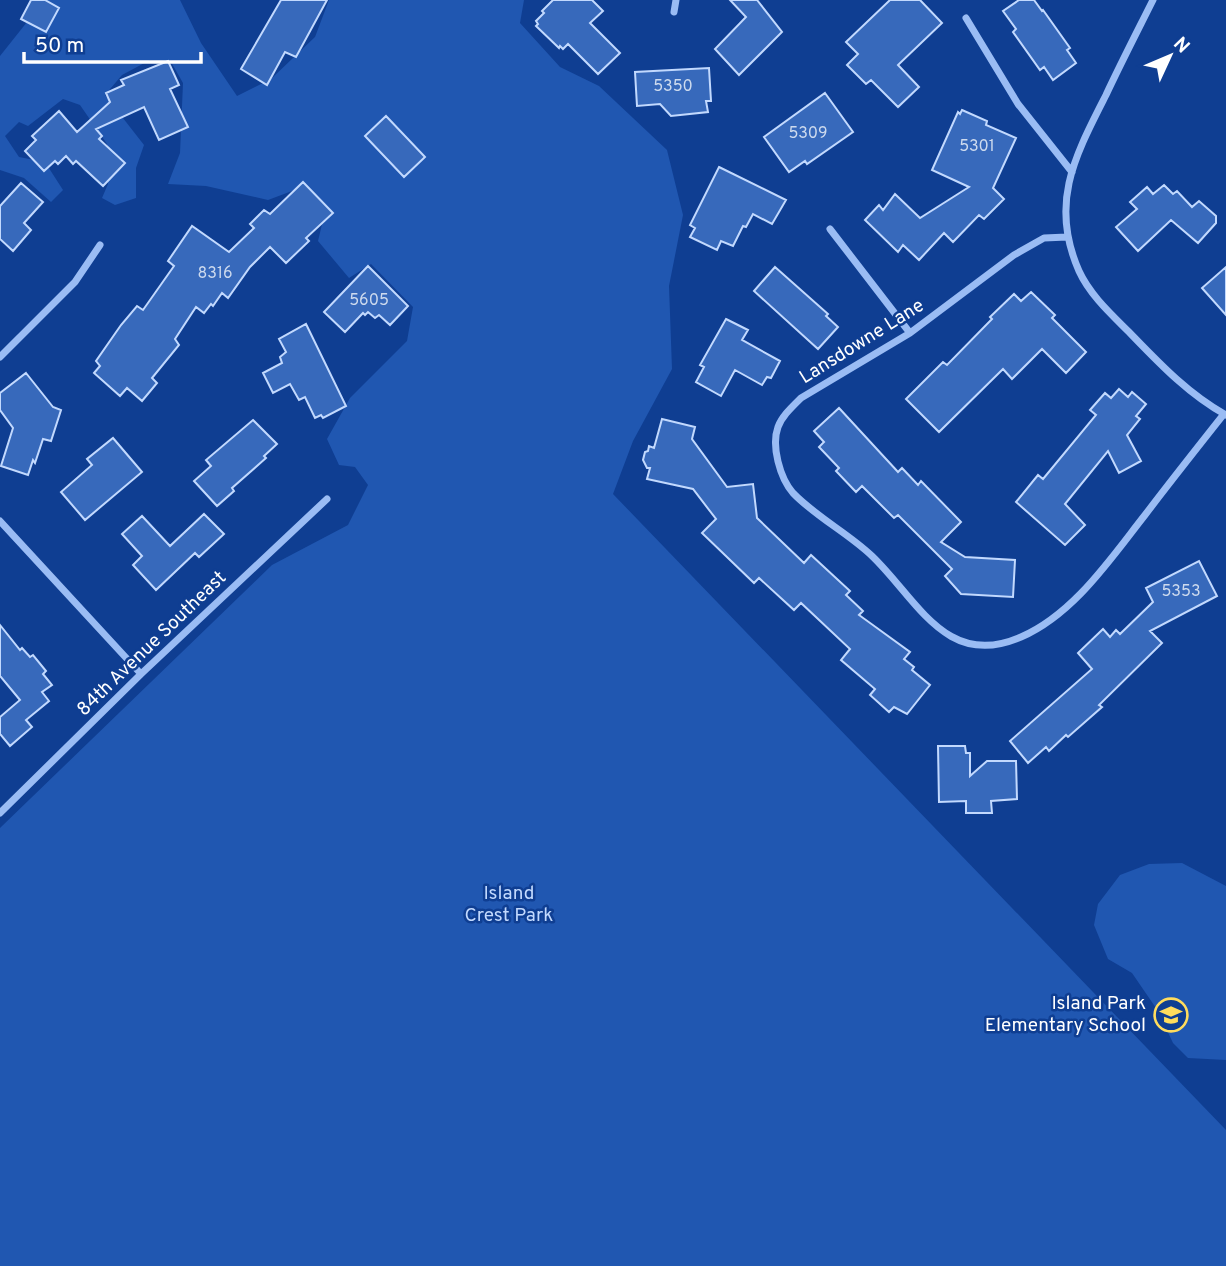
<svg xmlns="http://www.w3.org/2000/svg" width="1226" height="1266" viewBox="0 0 1226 1266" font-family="Overpass,sans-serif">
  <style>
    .green { fill: #2057b1 }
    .building { fill: #3769bb; stroke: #c2d9fe; stroke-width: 2 }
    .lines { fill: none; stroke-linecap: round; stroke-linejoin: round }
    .minor { stroke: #9abcf4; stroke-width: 7 }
    .labels { text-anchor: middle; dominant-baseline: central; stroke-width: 5; stroke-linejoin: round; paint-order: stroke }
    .number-label { font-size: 16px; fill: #cddaee }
    .street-label { font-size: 19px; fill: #fff; stroke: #0f3e92 }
    .park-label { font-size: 19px; fill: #c2d9fe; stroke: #0f3e92 }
    .poi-label { font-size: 19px; fill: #fff; stroke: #0f3e92; text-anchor: end }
  </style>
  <rect width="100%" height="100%" fill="#0f3e92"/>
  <path class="green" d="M34 0H180L201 43 237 96 271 79 315 37 329 0H524L520 23 560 67 599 86 667 150 683 215 669 286 672 369 633 441 613 494 1226 1130V1266H0V828L272 565 348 525 368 485 355 467 339 465 327 439 350 398 407 341 413 307 371 264 349 278 318 241 324 216 300 188 268 200 206 186 168 184 180 153 183 83 171 62 150 60 122 75 105 95 144 145 136 168V198L115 205 102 198 108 184 107 144 80 105 63 99 28 126 19 122 5 136 19 157 45 162 63 190 51 202 24 178 0 170V56L31 17Z
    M1182 863 1226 886V1060L1188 1058 1173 1043 1158 1011 1132 973 1108 959 1094 925 1098 904 1120 875 1149 864Z"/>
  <path class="building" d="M31 0H45L59 8 46 32 21 19Z
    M281 0H327L296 57 285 52 267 85 241 69Z
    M553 0H592L603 11 590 23 620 53 598 74 568 44 563 49 560 46 559 48 536 26 538 24 536 21 544 13 542 11Z
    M730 0H757L782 32 739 75 715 49 746 17Z
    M890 0H920L942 23 898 65 919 87 898 107 871 80 866 84 847 65 858 54 846 42Z
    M1019 0H1034L1042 11 1043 10 1070 48 1067 50 1076 63 1053 80 1044 67 1040 70 1013 32 1016 29 1003 11Z
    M168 61 179 85 170 89 188 127 159 140 144 107 96 129 102 136 99 139 125 163 103 186 76 161 73 164 66 156 58 164 55 161 44 171 25 151 36 140 32 136 59 111 77 132 110 102 106 93 124 85 121 80Z
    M709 68 711 101H706L708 112 671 116 660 104 637 106 635 72Z
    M825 93 853 132 807 164 805 161 789 172 764 137Z
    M962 110 987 121 986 125 1016 138 993 188 1004 199 984 219 979 215 953 242 944 233 919 260 903 245 898 252 865 220 879 205 883 210 895 194 920 218 969 187 932 170 958 112 960 114Z
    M386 116 425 157 404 177 365 136Z
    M719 167 786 200 772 224 753 214 746 227 743 226 733 246 721 241 717 250 690 237 695 228 690 225Z
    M303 182 333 213 306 238 309 241 286 263 270 247 250 267 228 298 222 293 213 306 211 304 204 313 196 307 175 339 179 345 152 378 157 383 142 401 127 388 120 396 94 373 100 366 96 361 121 325 137 306 143 310 174 266 168 261 192 226 229 252 254 228 250 224 264 210 270 214Z
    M21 183 43 202 24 223 31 230 13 251 0 239V206Z
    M1164 185 1173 194 1177 191 1192 207 1199 201 1216 216V223L1198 243 1171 220 1138 251 1116 227 1137 209 1130 202 1147 187 1153 194Z
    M368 266 408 306 390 325 379 315 375 318 368 312 365 315 363 313 345 332 324 312Z
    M775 267 828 314 826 316 838 327 818 349 754 291Z
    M1226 267V315L1202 288Z
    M1031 292 1055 315 1052 318 1086 352 1066 373 1042 349 1012 379 1003 369 939 432 906 399 943 362 947 365 992 319 990 317 1014 294 1021 301Z
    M726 319 748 330 742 340 780 361 771 378 767 377 762 385 735 370 721 396 696 382 704 367 700 365Z
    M306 324 346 406 323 418 321 415 315 418 305 397 299 400 290 384 273 393 263 373 282 363 280 357 286 352 279 339Z
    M26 373 53 407 61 410 51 441 43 439 35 463 33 460 28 475 1 466 13 428 0 410V393Z
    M1119 389 1128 397 1132 392 1146 404 1136 416 1140 419 1127 435 1141 461 1119 473 1108 451 1065 504 1085 525 1065 545 1016 502 1038 475 1043 479 1096 415 1090 410 1105 393 1111 398Z
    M839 408 898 472 902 468 918 485 921 481 961 522 941 542 965 557 1015 560 1013 597 961 594 945 576 952 569 898 515 894 518 862 486 856 492 836 471 839 468 819 447 824 442 814 431Z
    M662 419 695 427 692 439 727 487 753 484 757 518 804 563 811 555 850 591 846 595 863 611 859 615 910 652 904 659 914 667 912 670 930 685 907 714 894 707 889 712 870 695 875 689 841 660 850 649 801 603 794 610 759 578 754 583 702 533 716 519 693 489 647 479 650 468H647L643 460 645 452 648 451 649 446 654 448Z
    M253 420 277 444 264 456 266 458 232 488 234 491 217 506 194 481 211 466 206 460Z
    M113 438 142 472 85 520 61 492 92 465 87 459Z
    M204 514 224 534 199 557 195 553 156 590 133 565 142 556 122 534 142 516 170 546Z
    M1199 561 1217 596 1150 631 1162 643 1099 705 1102 707 1068 737 1066 735 1049 751 1046 747 1028 763 1010 741 1092 669 1078 653 1103 629 1110 637 1116 630 1120 634 1153 602 1146 588Z
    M0 625 20 650 22 648 30 657 33 655 46 671 43 674 52 685 42 692 49 701 26 720 32 727 10 746 0 734V717L20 700 0 676Z
    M938 746H965L966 753H970V776L987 761H1016L1017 799 991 801 992 813H966V801L939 802Z"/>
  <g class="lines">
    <path class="minor" d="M1153 0C1137 32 1121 63 1106 95 1075 156 1049 203 1079 271 1090 295 1111 314 1129 332 1159 363 1188 394 1226 415
      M674 12 676 0
      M966 18 1018 104 1072 172
      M830 229 910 333
      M1067 237 1044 238 1014 255 910 333 801 398C792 407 782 416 778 427 771 446 780 478 793 493 816 517 848 533 872 556 917 599 946 670 1021 637 1074 614 1111 558 1145 515 1171 481 1197 448 1224 414
      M0 357 75 282 100 245
      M0 521 141 674
      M0 813 141 674 327 499"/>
  </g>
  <defs>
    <symbol id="school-ring" viewBox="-11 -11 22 22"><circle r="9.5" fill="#0f3e92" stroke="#ffdc5d" stroke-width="1.5"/><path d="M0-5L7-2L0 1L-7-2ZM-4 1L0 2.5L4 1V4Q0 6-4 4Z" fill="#ffdc5d"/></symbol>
  </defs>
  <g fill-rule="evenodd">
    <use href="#school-ring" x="1152" y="996" width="38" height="38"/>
  </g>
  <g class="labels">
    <g class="number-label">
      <text x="673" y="87">5350</text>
      <text x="808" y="134">5309</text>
      <text x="977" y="147">5301</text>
      <text x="215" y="274">8316</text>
      <text x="369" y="301">5605</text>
      <text x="1181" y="592">5353</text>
    </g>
    <g class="street-label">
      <text transform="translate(862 342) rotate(-32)">Lansdowne Lane</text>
      <text transform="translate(152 644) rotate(-44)">84th Avenue Southeast</text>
    </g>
    <g class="park-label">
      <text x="509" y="894">Island<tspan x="509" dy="22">Crest Park</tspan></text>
    </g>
    <g class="poi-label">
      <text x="1146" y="1004">Island Park<tspan x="1146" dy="22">Elementary School</tspan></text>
    </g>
  </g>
  <g transform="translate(1170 56) rotate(46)" stroke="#0f3e92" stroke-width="5" paint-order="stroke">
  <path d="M0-5L12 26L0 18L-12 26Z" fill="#ffffff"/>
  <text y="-10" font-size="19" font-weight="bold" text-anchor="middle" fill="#ffffff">N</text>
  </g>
  <path d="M24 52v10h177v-10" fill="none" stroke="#ffffff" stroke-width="3.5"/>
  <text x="35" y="52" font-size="21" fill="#ffffff" stroke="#0f3e92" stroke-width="5" paint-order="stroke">50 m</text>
</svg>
